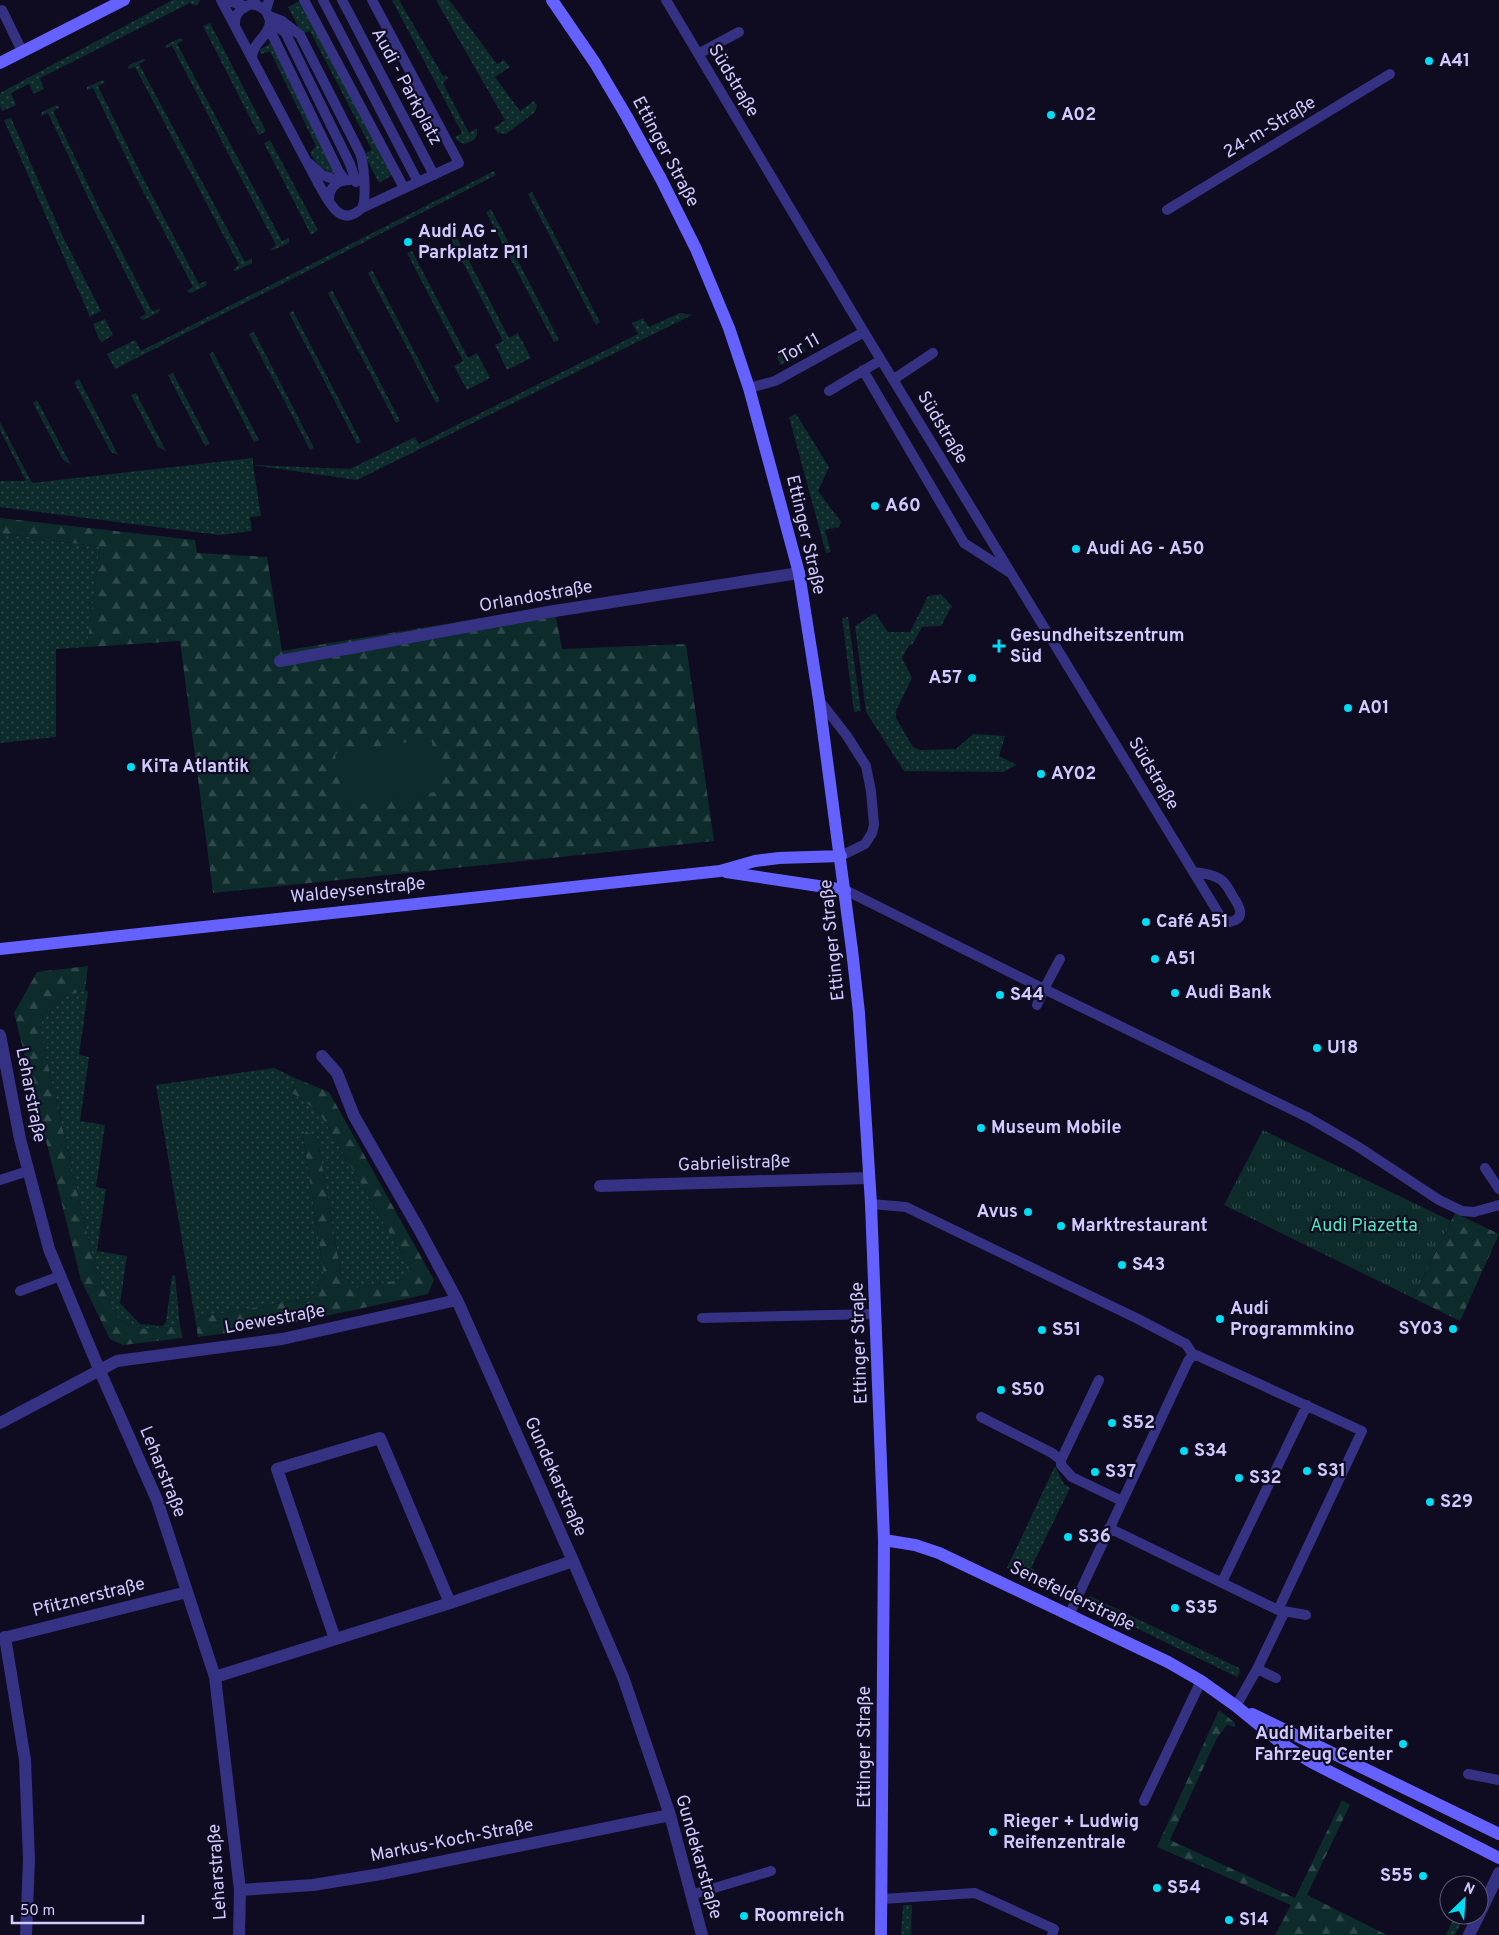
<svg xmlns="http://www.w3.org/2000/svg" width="1499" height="1935" viewBox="0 0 1499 1935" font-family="Overpass,sans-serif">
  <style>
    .grass { fill: url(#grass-dots) }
    .forest { fill: url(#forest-firs) }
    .park { fill: url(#park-tufts) }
    .pitch { fill: #0d2b2a }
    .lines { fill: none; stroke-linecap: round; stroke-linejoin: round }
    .lane { stroke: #353284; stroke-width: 10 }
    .street { stroke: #353284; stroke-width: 12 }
    .secondary { stroke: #6561ff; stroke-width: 12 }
    .poi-dot { fill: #00ddf5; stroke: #0f0b20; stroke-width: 2 }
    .labels { text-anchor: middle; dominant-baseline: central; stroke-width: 4.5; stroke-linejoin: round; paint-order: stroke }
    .poi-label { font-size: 18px; font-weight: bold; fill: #d0caff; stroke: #0f0b20; text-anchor: start }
    .street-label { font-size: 18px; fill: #d0caff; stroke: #0f0b20 }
    .park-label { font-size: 18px; fill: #4de9c2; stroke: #0f0b20 }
  </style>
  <defs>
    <pattern id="grass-dots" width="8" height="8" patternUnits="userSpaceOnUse" patternTransform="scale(1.25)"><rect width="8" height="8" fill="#0d2b2a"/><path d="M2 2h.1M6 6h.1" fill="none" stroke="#2f484a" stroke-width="1.8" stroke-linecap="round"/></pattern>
    <pattern id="forest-firs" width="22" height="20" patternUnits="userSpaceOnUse" patternTransform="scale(1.25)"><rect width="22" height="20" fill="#0d2b2a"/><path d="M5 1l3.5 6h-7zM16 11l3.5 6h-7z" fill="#2f484a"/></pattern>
    <pattern id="park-tufts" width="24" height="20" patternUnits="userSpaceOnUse" patternTransform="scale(1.25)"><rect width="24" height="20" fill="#0d2b2a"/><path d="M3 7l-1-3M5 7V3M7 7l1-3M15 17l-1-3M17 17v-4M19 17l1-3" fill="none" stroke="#2f484a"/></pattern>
  </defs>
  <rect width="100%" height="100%" fill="#0f0b20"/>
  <path class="grass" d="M173 0H200L197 6 190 3 40 78 44 89 34 94 29 84 11 93 16 105 2 111 0 106V93Z
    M301 0 392 175 379 183 364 154 372 150 310 31 302 34 288 7Z
    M392 0H399L443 76 446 75 448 78 443 83 469 133 477 128V135L474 140 465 144 459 142 455 137 462 133Z
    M436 0H449L497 64 504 60 510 67 495 77 520 111 534 101 537 105 535 112 506 134 498 133 494 128 505 120Z
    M210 23 266 131 259 135 203 26Z
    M180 38 184 40 177 44 282 241 289 238V243L273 250H270L276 245 172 46 165 48 166 45Z
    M272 39 335 172 333 173C323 171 315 162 310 153L316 146 270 51 261 54 259 50 268 45Z
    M143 59 146 60 139 64 245 262 252 258V263L236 271 233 270 239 265 135 67 128 69 129 65Z
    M103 80 105 82 98 86 142 176 199 284 206 281 207 282 206 286 190 293 186 291 193 287 136 178 93 88 87 90V87Z
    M56 105 60 107 53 111 99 208 152 311 160 309 159 312 143 320 139 318 146 314 94 210 48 113 41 116 42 112Z
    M11 118 63 237 101 311 90 317 4 120Z
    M270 140 318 230 311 235 264 143Z
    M494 171 496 175 115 369 107 354 135 340 141 351Z
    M532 192 600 322 596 325 528 194Z
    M491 209 559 340 554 342 486 212Z
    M453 230 509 338 518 333 531 358 507 370 495 345 503 341 448 233Z
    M412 251 468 358 477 353 490 378 467 390 454 366 463 361 407 253Z
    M372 270 440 401 436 403 368 273Z
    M332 290 400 421 396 423 328 293Z
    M293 311 361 442 357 444 289 313Z
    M680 313 692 315 357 480 253 465 261 516 250 517 252 531 219 535 0 507V481H26L0 430V422L32 483 253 458V465L350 469 415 437 419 444 638 334 632 323 643 318 649 327Z
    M105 319 113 335 102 342 99 339 93 324Z
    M254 332 314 448 310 450 304 438 249 334Z
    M797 344 805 348 806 352 780 365 777 355Z
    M213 352 259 440 254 442 209 354Z
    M173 373 210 444 205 446 168 375Z
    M79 379 118 455 111 452 74 382Z
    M136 393 166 451 158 447 131 395Z
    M37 400 71 465 63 460 33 403Z
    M796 414 829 467 818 491 841 522 839 527 825 530 831 552 826 553 789 417Z
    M0 533 100 547 87 647 56 649V737L0 743Z
    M941 594 952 606 941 626 922 627 912 645H909L902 658 912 678 896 711V718L913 747 920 750 956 749 973 734 1005 736 999 756 1017 765 1003 772 904 771 866 712 855 626 875 613 888 632H910L928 596Z
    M848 617 861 711 854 712 842 618Z
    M85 990 88 992 79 1055 89 1057 80 1121 105 1125 96 1187 106 1189 97 1251 127 1256 120 1303 140 1324 162 1326 166 1322 172 1276 175 1275 180 1326 145 1329 129 1325 118 1318 96 1272 40 1031 43 1013 60 998Z
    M274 1068 297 1079 291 1092 319 1112 410 1268 405 1279 356 1288 341 1274 317 1137 305 1131 303 1136 324 1275 311 1298 195 1318 156 1085Z
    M1055 1466 1064 1484 1070 1488 1031 1568 1035 1570 1030 1579 1007 1568Z
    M1090 1596 1239 1668 1240 1672 1237 1677 1085 1603Z
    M903 1905H912L911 1935H901Z
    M1455 1915H1465L1455 1935H1446Z"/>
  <path class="forest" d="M0 518 195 540 197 553 267 557 282 651 554 606 562 649 686 644 714 841 213 893 180 641 87 647 100 547 0 533Z
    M88 966 85 990 60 998 43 1013 40 1031 96 1272 118 1318 129 1325 145 1329 180 1326 183 1338 123 1345 110 1339 81 1280 14 1013 37 972Z
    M297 1079 329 1092 434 1280 428 1294 279 1326 198 1337 195 1318 311 1298 324 1275 303 1136 305 1131 317 1137 341 1274 356 1288 404 1279 410 1268 319 1112 291 1092Z
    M1455 1213 1499 1234 1460 1321 1413 1298Z
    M1219 1710 1235 1723V1727L1227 1725 1217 1738 1170 1840 1295 1898 1342 1800 1350 1805 1307 1895 1387 1935H1275L1291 1905 1157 1847Z"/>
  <path class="park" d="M1263 1130 1451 1221 1413 1298 1224 1205Z"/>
  <path class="pitch" d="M431 738 441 791 344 807 335 754Z"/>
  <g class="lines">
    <path class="lane" d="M221 0 318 183C328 199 339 230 362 208L459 163 372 0
      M225 0 245 6
      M304 0 404 188
      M323 0 418 182
      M342 0 434 175
      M666 0 864 332 1222 919 1230 922C1247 918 1239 905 1232 895 1229 889 1226 883 1220 879 1212 874 1202 873 1193 872
      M251 4C262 6 268 10 270 22 268 38 254 40 252 57
      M2 10 22 51
      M266 10 269 0
      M269 16 282 21 300 35 360 153C364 164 367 197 362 208
      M270 22 285 32 350 164 356 182
      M235 26C234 10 244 8 255 2
      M269 28 339 172 345 180
      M698 54 739 32
      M310 164 322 175 339 181
      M329 200C329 187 337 180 350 180
      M1167 210 1390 74
      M863 370 964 543 1009 572
      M894 379 933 353
      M749 388 775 381 864 332
      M829 391 881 360
      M819 700 847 736 866 766 871 791 874 825 872 833 865 844 841 856
      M845 890 1044 989 1060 959
      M1037 1005 1044 989 1309 1118 1357 1146 1439 1200 1462 1211 1474 1212 1499 1205
      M1485 1168 1499 1189
      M0 1180 28 1171
      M871 1204 906 1207 1136 1318 1186 1344 1193 1355
      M20 1291 60 1276
      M702 1318 876 1314
      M1099 1380 1061 1460V1465L1072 1477 1122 1501
      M981 1417 1052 1453 1061 1460
      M1109 1528 1278 1610 1306 1615
      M1222 1582 1307 1405
      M1069 1615 1188 1361 1193 1355H1196L1362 1431 1278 1610
      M1257 1669 1276 1678
      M1236 1706 1257 1669 1285 1611
      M1468 1774 1499 1780
      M1144 1801 1201 1681
      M691 1895 771 1871
      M882 1899 975 1893 1054 1929 1052 1935"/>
    <path class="street" d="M280 661 548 612 799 573
      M0 1035 20 1139 49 1249 99 1369 157 1500 215 1677 240 1890 239 1935
      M322 1056 337 1073 354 1116 420 1231 457 1300 573 1561 623 1677 670 1815 702 1935
      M600 1186 869 1178
      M0 1423 117 1361 282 1339 457 1300
      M5 1637 25 1760 29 1859 26 1935
      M0 1639 187 1592
      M335 1639 277 1469 380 1438 450 1603
      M215 1677 450 1603 573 1561
      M240 1890 313 1885 381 1874 670 1815
      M1479 1915 1499 1873
      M1469 1935 1479 1915"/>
    <path class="secondary" d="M552 0 595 63 627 117 661 179 696 249 729 328 749 388 799 573 819 700 852 950 859 1013 871 1204 884 1540 881 1935
      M0 63 124 0
      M726 872 845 890
      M0 949 720 871 755 861 779 858 841 856
      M884 1540 915 1545 939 1553 1168 1662 1201 1681 1236 1706 1281 1743 1311 1762 1499 1858
      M1252 1714 1499 1834"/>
  </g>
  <g class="poi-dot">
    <circle cx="1429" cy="61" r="5"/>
    <circle cx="1051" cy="115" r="5"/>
    <circle cx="408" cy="242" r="5"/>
    <circle cx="875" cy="506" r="5"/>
    <circle cx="1076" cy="549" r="5"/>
    <path d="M996.5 638.5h5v5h5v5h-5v5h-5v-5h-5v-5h5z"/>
    <circle cx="972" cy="678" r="5"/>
    <circle cx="1348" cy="708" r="5"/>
    <circle cx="131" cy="767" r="5"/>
    <circle cx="1041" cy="774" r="5"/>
    <circle cx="1146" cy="922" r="5"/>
    <circle cx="1155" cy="959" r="5"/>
    <circle cx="1175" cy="993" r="5"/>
    <circle cx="1000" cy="995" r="5"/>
    <circle cx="1317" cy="1048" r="5"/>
    <circle cx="981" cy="1128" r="5"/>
    <circle cx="1028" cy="1212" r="5"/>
    <circle cx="1061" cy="1226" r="5"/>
    <circle cx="1122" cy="1265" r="5"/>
    <circle cx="1220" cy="1319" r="5"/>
    <circle cx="1453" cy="1329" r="5"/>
    <circle cx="1042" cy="1330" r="5"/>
    <circle cx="1001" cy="1390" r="5"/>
    <circle cx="1112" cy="1423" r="5"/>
    <circle cx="1184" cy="1451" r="5"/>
    <circle cx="1307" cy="1471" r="5"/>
    <circle cx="1095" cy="1472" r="5"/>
    <circle cx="1239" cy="1478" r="5"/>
    <circle cx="1430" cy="1502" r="5"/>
    <circle cx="1068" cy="1537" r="5"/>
    <circle cx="1175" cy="1608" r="5"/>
    <circle cx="1403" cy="1744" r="5"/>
    <circle cx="993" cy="1832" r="5"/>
    <circle cx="1423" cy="1876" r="5"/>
    <circle cx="1157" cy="1888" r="5"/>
    <circle cx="744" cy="1916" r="5"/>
    <circle cx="1229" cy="1920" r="5"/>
  </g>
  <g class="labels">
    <g class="poi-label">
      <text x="1439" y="61">A41</text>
      <text x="1061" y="115">A02</text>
      <text x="418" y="232">Audi AG -<tspan x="418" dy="21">Parkplatz P11</tspan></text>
      <text x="885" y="506">A60</text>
      <text x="1086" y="549">Audi AG - A50</text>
      <text x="1010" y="636">Gesundheitszentrum<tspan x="1010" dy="21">Süd</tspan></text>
      <text x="962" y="678" text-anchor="end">A57</text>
      <text x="1358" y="708">A01</text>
      <text x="141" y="767">KiTa Atlantik</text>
      <text x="1051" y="774">AY02</text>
      <text x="1156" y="922">Café A51</text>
      <text x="1165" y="959">A51</text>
      <text x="1185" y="993">Audi Bank</text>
      <text x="1010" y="995">S44</text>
      <text x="1327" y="1048">U18</text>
      <text x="991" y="1128">Museum Mobile</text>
      <text x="1018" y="1212" text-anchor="end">Avus</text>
      <text x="1071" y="1226">Marktrestaurant</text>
      <text x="1132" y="1265">S43</text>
      <text x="1230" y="1309">Audi<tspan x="1230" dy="21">Programmkino</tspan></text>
      <text x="1443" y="1329" text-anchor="end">SY03</text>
      <text x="1052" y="1330">S51</text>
      <text x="1011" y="1390">S50</text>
      <text x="1122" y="1423">S52</text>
      <text x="1194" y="1451">S34</text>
      <text x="1317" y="1471">S31</text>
      <text x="1105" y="1472">S37</text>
      <text x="1249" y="1478">S32</text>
      <text x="1440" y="1502">S29</text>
      <text x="1078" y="1537">S36</text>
      <text x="1185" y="1608">S35</text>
      <text x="1393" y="1734" text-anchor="end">Audi Mitarbeiter<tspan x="1393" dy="21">Fahrzeug Center</tspan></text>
      <text x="1003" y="1822">Rieger + Ludwig<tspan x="1003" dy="21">Reifenzentrale</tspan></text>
      <text x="1413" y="1876" text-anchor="end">S55</text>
      <text x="1167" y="1888">S54</text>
      <text x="754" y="1916">Roomreich</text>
      <text x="1239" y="1920">S14</text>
    </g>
    <g class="street-label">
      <text transform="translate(733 81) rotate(59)">Südstraße</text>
      <text transform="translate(406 87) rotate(62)">Audi - Parkplatz</text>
      <text transform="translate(1270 128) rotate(-31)">24-m-Straße</text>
      <text transform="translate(665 152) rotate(62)">Ettinger Straße</text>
      <text transform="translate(800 349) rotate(-29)">Tor 11</text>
      <text transform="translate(942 428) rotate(59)">Südstraße</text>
      <text transform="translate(805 535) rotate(77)">Ettinger Straße</text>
      <text transform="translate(536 597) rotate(-10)">Orlandostraße</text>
      <text transform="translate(1153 774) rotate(59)">Südstraße</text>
      <text transform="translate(358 891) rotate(-6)">Waldeysenstraße</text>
      <text transform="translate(833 940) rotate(-96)">Ettinger Straße</text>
      <text transform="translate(30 1095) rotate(79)">Leharstraße</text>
      <text transform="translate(734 1164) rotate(-2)">Gabrielistraße</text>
      <text transform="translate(275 1320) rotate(-10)">Loewestraße</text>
      <text transform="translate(860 1343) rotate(-92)">Ettinger Straße</text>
      <text transform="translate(162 1472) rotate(68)">Leharstraße</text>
      <text transform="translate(555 1477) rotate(66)">Gundekarstraße</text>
      <text transform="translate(1072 1597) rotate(26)">Senefelderstraße</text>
      <text transform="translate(89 1598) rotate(-14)">Pfitznerstraße</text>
      <text transform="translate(865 1747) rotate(-90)">Ettinger Straße</text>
      <text transform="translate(452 1841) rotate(-11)">Markus-Koch-Straße</text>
      <text transform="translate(698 1857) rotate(74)">Gundekarstraße</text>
      <text transform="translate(218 1872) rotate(-94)">Leharstraße</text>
    </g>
    <g class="park-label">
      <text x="1364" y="1226">Audi Piazetta</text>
    </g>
  </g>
  <g transform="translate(1464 1900) rotate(25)"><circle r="24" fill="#0f0b20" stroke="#5c5779"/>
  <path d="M0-4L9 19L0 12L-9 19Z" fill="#00ddf5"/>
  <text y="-8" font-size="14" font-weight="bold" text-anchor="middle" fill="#d0caff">N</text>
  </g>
  <path d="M12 1915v8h131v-8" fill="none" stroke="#d0caff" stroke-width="2.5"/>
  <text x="20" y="1915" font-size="15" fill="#d0caff" stroke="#0f0b20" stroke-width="4" paint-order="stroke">50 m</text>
</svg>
